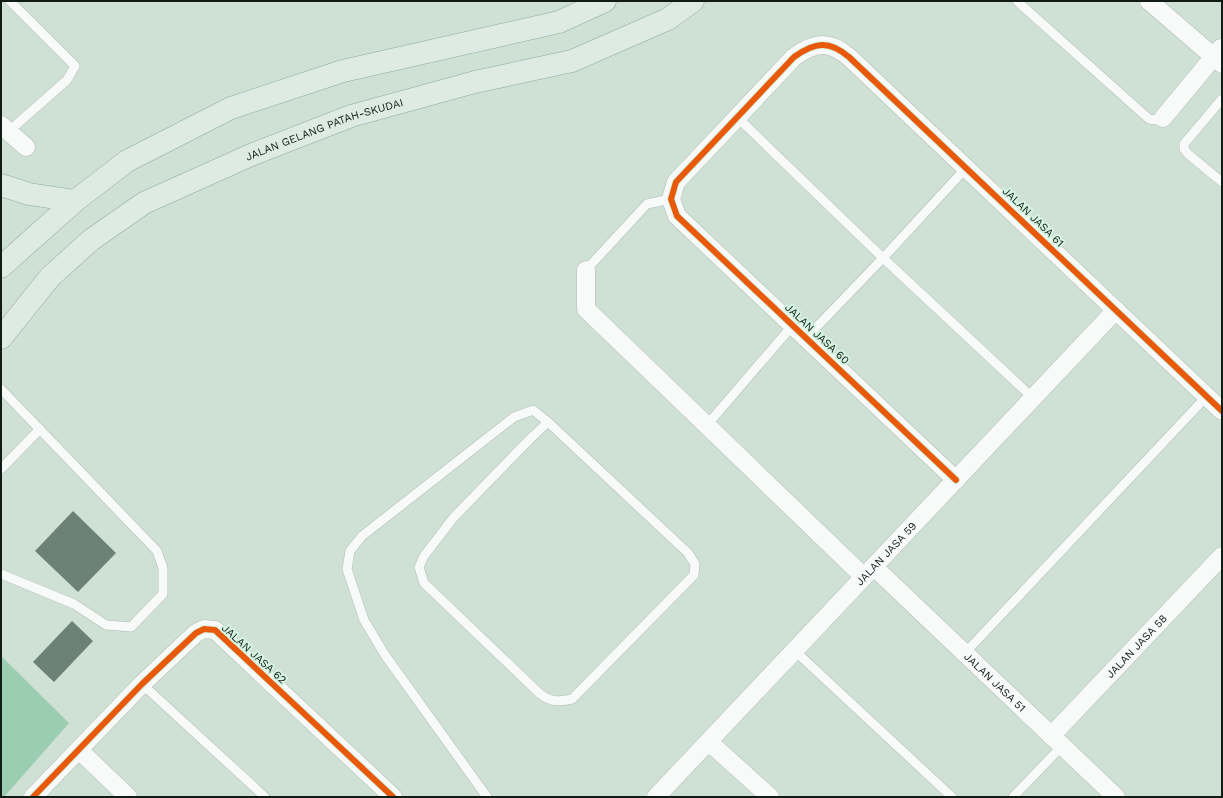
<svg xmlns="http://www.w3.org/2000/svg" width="1223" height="798" viewBox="0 0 1223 798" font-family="'Work Sans',sans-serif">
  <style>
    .forest { fill: #9bcdb0 }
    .building { fill: #6d8277 }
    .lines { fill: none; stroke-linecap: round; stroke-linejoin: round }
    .service-casing { stroke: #b0bdb4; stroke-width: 10 }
    .minor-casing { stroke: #b0bdb4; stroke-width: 19 }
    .primary-casing { stroke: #8daa9b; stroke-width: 23 }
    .service { stroke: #f8faf9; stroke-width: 9 }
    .minor { stroke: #f8faf9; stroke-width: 18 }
    .primary { stroke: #ddebe4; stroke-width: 22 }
    .cycleway-casing { stroke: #d5f5e1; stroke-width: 8 }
    .cycleway { stroke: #e8590c; stroke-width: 6 }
    .labels { text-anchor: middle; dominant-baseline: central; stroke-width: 4; stroke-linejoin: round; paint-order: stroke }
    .street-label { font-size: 11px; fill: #101c15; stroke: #d5f5e1 }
  </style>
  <rect width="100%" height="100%" fill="#cfe0d5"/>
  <path class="forest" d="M1 656 69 723 4 797H1Z"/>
  <path class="building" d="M73 511 116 553 78 592 35 551Z
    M72 621 93 641 54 682 33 662Z"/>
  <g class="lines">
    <defs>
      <path id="service" d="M1017 1 1149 119 1156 120 1163 118
        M1222 99 1184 144V149L1188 154 1222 182
        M737 117 883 258 1033 398
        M8 132 67 80 75 66 10 1
        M586 270 647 204 671 199
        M806 338 883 258 966 168
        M1 389 157 551 163 568V594L131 627 106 625 74 604 1 574
        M707 425 793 325
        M1 469 40 429
        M795 651 952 797
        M965 653 1207 396
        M142 684 265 797
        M487 797 385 655 364 620 347 569 350 551 362 536 514 417 533 410 548 422 688 553 695 564 694 575 572 699C558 702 550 702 539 693L424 583 419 567 424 556 454 517 528 441 548 422
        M1013 797 1062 746"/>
      <g id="minor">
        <path d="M1149 1 1222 64"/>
        <path d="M1163 118 1221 48"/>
        <path d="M1 125 26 147"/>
        <path d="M586 270V309L864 577"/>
        <path d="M956 480 677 216 671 199 676 182 794 57C815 42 829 40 849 57L1222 411"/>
        <path id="s1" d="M874 567 1116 797"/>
        <path id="s2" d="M1051 736 1222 556"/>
        <path d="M709 742 770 797"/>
        <path d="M79 750 128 797"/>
        <path d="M33 797 142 684 196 633 204 629 215 630 393 797"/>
        <path id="s3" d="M656 797 1116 310"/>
      </g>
      <g id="primary">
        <path d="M1 185 29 194 75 201"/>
        <path d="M1 267 75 201 127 161 231 108 343 71 559 22 605 1"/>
        <path id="s4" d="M1 338 50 277 91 240 144 203 251 155 351 116 475 82 572 61 668 19 693 1"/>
      </g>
    </defs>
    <use href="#service" class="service-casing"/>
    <use href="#minor" class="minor-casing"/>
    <use href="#primary" class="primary-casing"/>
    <use href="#service" class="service"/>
    <use href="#minor" class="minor"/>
    <use href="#primary" class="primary"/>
    <defs>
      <path id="cycleway" d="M956 480 677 216 671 199 676 182 794 57C815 42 829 40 849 57L1222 411
        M33 797 142 684 196 633 204 629 215 630 393 797"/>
    </defs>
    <use href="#cycleway" class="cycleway-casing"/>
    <use href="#cycleway" class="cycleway"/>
  </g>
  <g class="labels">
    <g class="street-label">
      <text stroke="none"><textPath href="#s4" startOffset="393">JALAN GELANG PATAH-SKUDAI</textPath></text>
      <text transform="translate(1033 217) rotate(44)">JALAN JASA 61</text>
      <text transform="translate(817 334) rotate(43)">JALAN JASA 60</text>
      <text stroke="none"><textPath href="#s3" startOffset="335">JALAN JASA 59</textPath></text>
      <text stroke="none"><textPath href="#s2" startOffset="124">JALAN JASA 58</textPath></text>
      <text transform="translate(254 654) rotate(42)">JALAN JASA 62</text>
      <text stroke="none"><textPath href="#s1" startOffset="167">JALAN JASA 51</textPath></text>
    </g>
  </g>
  <rect width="1223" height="798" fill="none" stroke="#101c15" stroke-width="4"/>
</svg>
